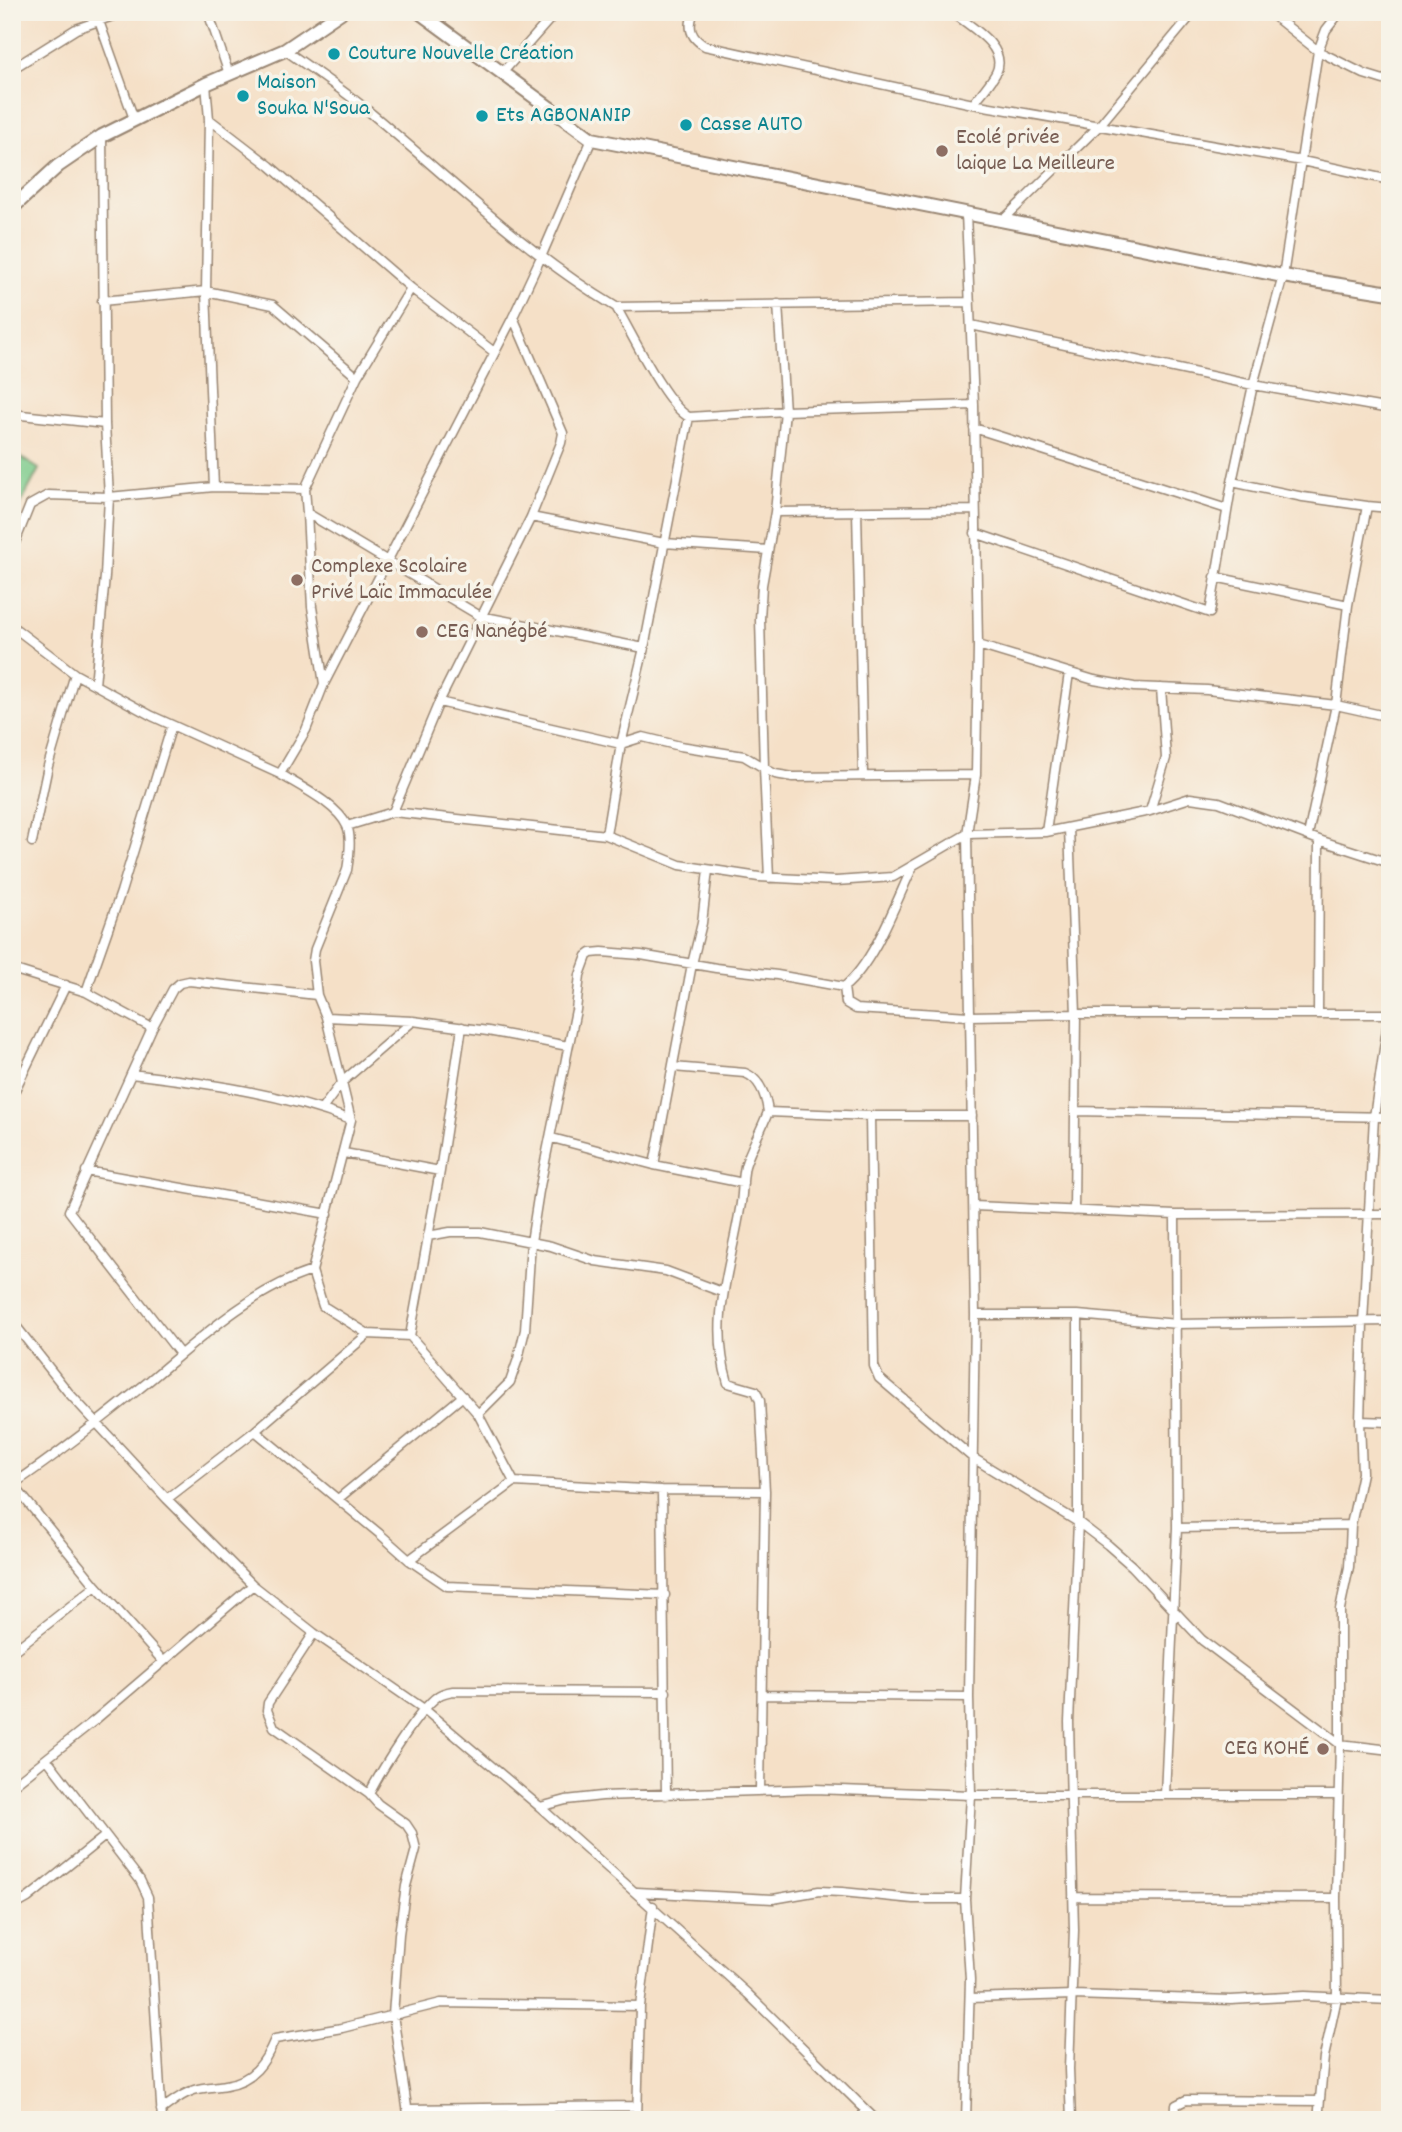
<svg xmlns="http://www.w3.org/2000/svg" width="1402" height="2132" viewBox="0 0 1402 2132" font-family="Dekko,sans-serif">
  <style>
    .green { fill: #7ccb8b; stroke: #5c7a54; stroke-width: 2 }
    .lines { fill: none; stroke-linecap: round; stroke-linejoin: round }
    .street-casing { stroke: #988572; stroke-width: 11 }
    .secondary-casing { stroke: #988572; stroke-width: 16 }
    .street { stroke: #fff; stroke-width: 8 }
    .secondary { stroke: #fff; stroke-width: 12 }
    .culture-dot { fill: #0f9aa8; stroke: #f7f3e8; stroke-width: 2.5 }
    .education-dot { fill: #8d6e63; stroke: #f7f3e8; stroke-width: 2.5 }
    .labels { text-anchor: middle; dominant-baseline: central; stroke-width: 7; stroke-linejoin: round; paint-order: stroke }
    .culture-label { font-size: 23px; fill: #0d838f; stroke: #f7f3e8; text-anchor: start }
    .education-label { font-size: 23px; fill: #785e54; stroke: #f7f3e8; text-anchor: start }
  </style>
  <rect width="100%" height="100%" fill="#f7f3e8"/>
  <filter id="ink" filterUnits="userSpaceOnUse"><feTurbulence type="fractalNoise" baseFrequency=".0143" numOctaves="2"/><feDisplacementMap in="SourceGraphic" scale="14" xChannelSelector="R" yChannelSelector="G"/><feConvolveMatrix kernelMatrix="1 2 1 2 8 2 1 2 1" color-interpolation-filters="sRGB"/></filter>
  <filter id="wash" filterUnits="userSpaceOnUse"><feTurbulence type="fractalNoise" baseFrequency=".00686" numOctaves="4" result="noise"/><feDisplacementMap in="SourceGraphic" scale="28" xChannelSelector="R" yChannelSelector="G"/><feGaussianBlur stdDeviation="1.57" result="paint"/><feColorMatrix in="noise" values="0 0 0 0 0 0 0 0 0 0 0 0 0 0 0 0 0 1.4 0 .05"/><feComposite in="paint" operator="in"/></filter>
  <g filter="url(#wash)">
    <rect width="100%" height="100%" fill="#f5e0c7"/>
    <path class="green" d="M12 452 39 469 12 520Z"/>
  </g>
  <g filter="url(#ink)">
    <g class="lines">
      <defs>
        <path id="street" d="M208 12 229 74
          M694 12C687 27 691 38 705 46L973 104 1302 161 1390 180
          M952 12C969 26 1009 47 996 73 990 84 980 95 973 104
          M1269 12 1318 51 1364 74 1390 82
          M99 21 134 119
          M285 50C314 71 345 91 372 114 451 180 527 254 616 307L970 302
          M12 57 20 64
          M12 69 76 29 124 12
          M503 72 556 12
          M206 84 209 119 206 291 214 487
          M209 119 270 166 411 288 494 352
          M1003 220 1099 126 1194 12
          M411 288 357 377 305 489 307 513 480 616 644 648
          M102 301 206 291 273 305 357 377
          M778 304 785 411 775 512 762 585 760 619 764 768 775 774 793 777 976 775
          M616 307C631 332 666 406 689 417L785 411 974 405
          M971 325 1253 385 1390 409
          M12 414 105 424
          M974 428 1227 509
          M1232 482 1303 497 1367 506 1348 605 1336 705 1308 835
          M1367 506 1390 508
          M857 511 863 776
          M775 512 974 510
          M307 513 312 607 324 684
          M531 517 664 543 768 550
          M975 533 1210 613 1232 482 1253 385 1283 276 1318 51 1326 30 1340 12
          M12 550 30 505 48 495 109 497 214 487 305 489
          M1215 577 1348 605
          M12 626 75 674 152 716 280 774
          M978 645 1094 680 1134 687 1207 690 1336 705 1390 717
          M95 685 105 576 109 497 105 424 102 136
          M439 702 621 744 643 737 680 746 744 756 764 768 769 878
          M1150 811 1166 758 1161 688
          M393 812 439 702 531 517 561 443 563 433 513 317
          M347 826 393 812 606 835 680 865 759 877 836 881 893 877 967 834 1046 832 1150 811 1190 798 1219 802 1319 840 1390 863
          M1069 828 1076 1014 1074 1211
          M1046 832 1069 673
          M606 835 621 744 644 648 689 417
          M32 842 48 766 75 674
          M12 969 86 992 152 1028
          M844 987 846 1003 856 1009 969 1016 1076 1014H1389
          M86 992 121 892 172 725
          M1318 1013 1319 840
          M326 1017 413 1021 488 1031 568 1046
          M673 1067 745 1073C760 1079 766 1097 768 1112
          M131 1074C206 1083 280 1093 351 1120
          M12 1096 66 985
          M322 1109 342 1082 413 1021
          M1076 1111 1390 1117
          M870 1116 874 1366 879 1378 973 1458 1078 1522 1108 1545 1132 1566 1202 1640 1340 1744 1390 1750
          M552 1138 654 1165 743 1183
          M344 1153 440 1171
          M654 1165 692 964 702 923 708 870
          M86 1171 328 1214
          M974 1206 1175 1215 1390 1214
          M428 1236 450 1232H480L551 1246 595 1261 666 1271 722 1292
          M975 1315H1078L1177 1324 1390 1321
          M12 1321 68 1392 167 1499 253 1585 314 1633 424 1709 540 1807 748 1994 876 2120
          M368 1334 323 1306 312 1271 351 1120 326 1017 317 995 313 961 315 949 347 870C349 858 352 837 347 826 337 804 299 786 280 774L306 730 324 684 513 317 541 257 592 139
          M410 1336 440 1171 462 1027
          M180 1354 69 1211 152 1028 173 989 180 983 189 981 317 995
          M478 1414 510 1382 518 1359 525 1330 531 1242 539 1191 576 1010 580 975 587 956 591 953 602 952 641 955 716 968 777 975 844 987C874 963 896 902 913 866
          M1360 1421 1390 1422
          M255 1431 381 1535 409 1560 447 1586 665 1595
          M12 1483 96 1586 163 1661
          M12 1485C60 1453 104 1417 149 1381 198 1340 251 1290 312 1271
          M662 1490 666 1795
          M167 1499 255 1431 368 1334 410 1336 478 1414 514 1482 662 1490 765 1491
          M338 1499 463 1396
          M1177 1528 1351 1525
          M409 1560 514 1482
          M314 1633 268 1703 267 1710 274 1727 369 1794
          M12 1638 19 1646
          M12 1652 96 1586
          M763 1695 969 1697
          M47 1759 140 1880 148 1897 162 2120
          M12 1786 95 1720 253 1585
          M760 1790 765 1491 760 1401 756 1391 728 1383C709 1319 730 1271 740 1209 743 1195 742 1180 745 1166 751 1147 761 1131 768 1112L870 1116H972
          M1165 1795 1177 1528 1175 1215
          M540 1807 566 1800 602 1796 815 1789 971 1795H1337
          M637 1892 773 1899 819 1891 842 1892 913 1899H965
          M1073 1897 1336 1898
          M12 1907 28 1898 105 1836
          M970 1998 1073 1995 1231 2000 1304 1996 1390 2000
          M409 2109 636 2106
          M161 2110C171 2103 181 2094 194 2090 204 2087 215 2087 226 2085 253 2081 265 2063 275 2039L342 2028 441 2003 640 2006
          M409 2120 393 2015 399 1934 406 1886 416 1849 412 1833 406 1824 378 1804 369 1794C381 1771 418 1710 438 1696 442 1693 447 1692 453 1691L666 1692
          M637 2120 640 2006 653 1906
          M860 2120 865 2110
          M966 2120 970 1980 965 1899 971 1795 969 1697 975 1315 967 834 976 775 978 645 974 405 966 213
          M1071 2120 1069 2069 1074 1930 1069 1722 1078 1522V1315
          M1175 2120 1176 2105 1186 2100 1319 2101
          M1318 2120 1324 2057 1337 1998 1336 1898 1340 1744V1609L1349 1567 1351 1525 1362 1473 1360 1421 1363 1323 1374 1117 1390 1008"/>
        <path id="secondary" d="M419 12 592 139 1283 276 1390 293
          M12 208 58 166 102 136 206 84 285 50 341 12"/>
      </defs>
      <use href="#street" class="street-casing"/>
      <use href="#secondary" class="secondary-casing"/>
      <use href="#street" class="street"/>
      <use href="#secondary" class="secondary"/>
    </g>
  </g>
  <g class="culture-dot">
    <circle cx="334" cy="54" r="7"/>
    <circle cx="243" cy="96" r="7"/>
    <circle cx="482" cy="116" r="7"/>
    <circle cx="686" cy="125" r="7"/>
  </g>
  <g class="education-dot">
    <circle cx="942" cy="151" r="7"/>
    <circle cx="297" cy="580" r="7"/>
    <circle cx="422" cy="632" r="7"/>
    <circle cx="1323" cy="1749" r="7"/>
  </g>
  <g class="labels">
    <g class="culture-label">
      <text x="348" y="54">Couture Nouvelle Création</text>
      <text x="257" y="83">Maison<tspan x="257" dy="26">Souka N'Soua</tspan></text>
      <text x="496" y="116">Ets AGBONANIP</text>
      <text x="700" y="125">Casse AUTO</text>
    </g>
    <g class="education-label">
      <text x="956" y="138">Ecolé privée<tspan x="956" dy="26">laique La Meilleure</tspan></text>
      <text x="311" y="567">Complexe Scolaire<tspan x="311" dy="26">Privé Laïc Immaculée</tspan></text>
      <text x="436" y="632">CEG Nanégbé</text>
      <text x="1309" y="1749" text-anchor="end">CEG KOHÉ</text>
    </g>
  </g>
  <rect width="1402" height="2132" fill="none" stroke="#f7f3e8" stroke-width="42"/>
</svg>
